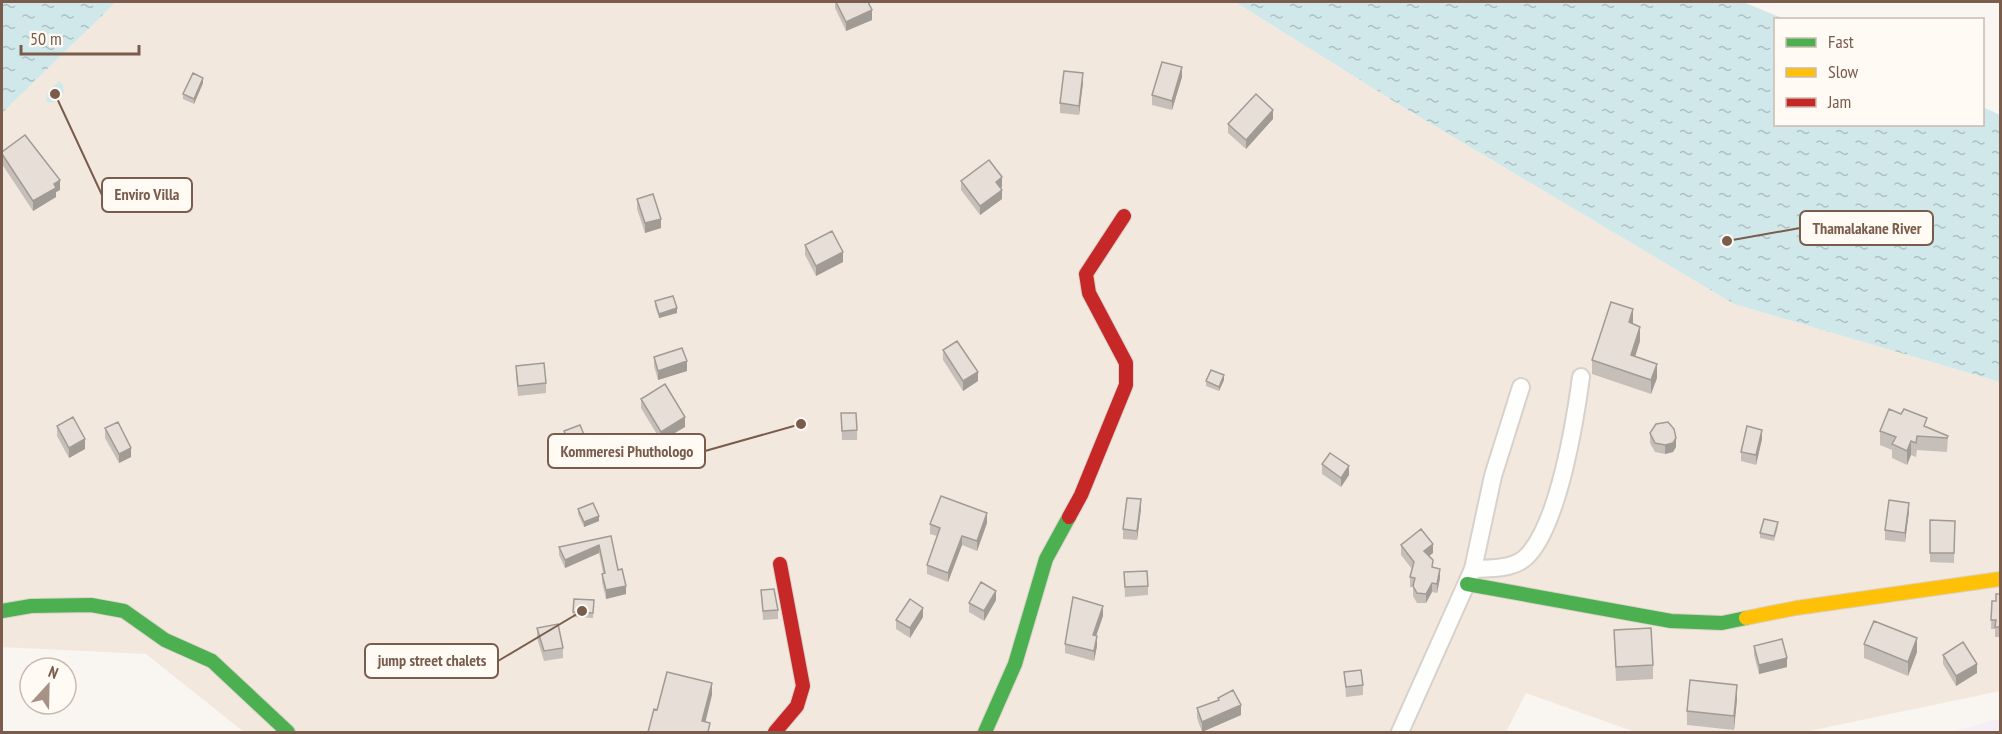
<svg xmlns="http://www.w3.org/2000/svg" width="2002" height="734" viewBox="0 0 2002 734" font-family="'PT Sans Narrow',sans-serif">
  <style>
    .residential { fill: #f2e8de }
    .education { fill: #f6eef6 }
    .water { fill: url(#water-ripples) }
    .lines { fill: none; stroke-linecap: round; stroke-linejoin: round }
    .street-casing { stroke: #d7d1cb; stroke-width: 20 }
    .fast-casing { stroke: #d9d2cb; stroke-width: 16 }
    .slow-casing { stroke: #d9d2cb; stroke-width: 16 }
    .jam-casing { stroke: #d9d2cb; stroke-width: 16 }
    .street { stroke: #fefefd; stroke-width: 16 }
    .fast { stroke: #4caf50; stroke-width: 14 }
    .slow { stroke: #ffc107; stroke-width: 14 }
    .jam { stroke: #c62828; stroke-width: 14 }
    .wall { fill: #c6bfb9 }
    .shaded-wall { fill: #a19b96 }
    .building { fill: #e6ded7; stroke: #a19b96; stroke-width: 1.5 }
    .leader { fill: none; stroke: #7a5c4d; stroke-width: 2 }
    .callout-dot { fill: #7a5c4d; stroke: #fffaf3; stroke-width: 2 }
    .callout { fill: #fffaf3; stroke: #7a5c4d; stroke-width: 2 }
    .callout-label { font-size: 16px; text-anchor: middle; font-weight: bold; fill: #7a5c4d }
  </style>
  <defs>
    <pattern id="water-ripples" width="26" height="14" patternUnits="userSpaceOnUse" patternTransform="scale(1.5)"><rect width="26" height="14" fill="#d0e8ea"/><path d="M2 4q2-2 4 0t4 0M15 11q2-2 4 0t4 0" fill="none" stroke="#aebfc0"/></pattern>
  </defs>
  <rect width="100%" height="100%" fill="#f9f5f0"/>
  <path class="residential" d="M116 2H1235L1408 110 1734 304 2000 382V691L1804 732H1635L1526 693 1506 732H244L146 654 2 647V113Z"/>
  <path class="education" d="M2000 719V732H1949Z"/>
  <path class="water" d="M2 2H116L2 113Z
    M1235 2H1743L1784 19 1776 20V124H1982L1983 107 2000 115V382L1734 304 1408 110Z
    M59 81 63 85 64 92 55 102 49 103 46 100 48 92Z"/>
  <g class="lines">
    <defs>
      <path id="street" d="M1473 569C1491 568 1516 570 1529 554 1559 520 1575 422 1581 377
        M1400 732 1473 569 1493 476 1521 387"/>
      <path id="fast" d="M1467 584 1671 621 1722 623 1746 618
        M2 611 31 606 91 605 124 611 165 640 212 661 288 732
        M985 732 1015 664 1046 559 1069 517"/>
      <path id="slow" d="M1746 618 1796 608 2000 579"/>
      <path id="jam" d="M1069 517 1081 495 1126 385V363L1089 293 1086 274 1124 216
        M775 732 797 706 803 686 780 564"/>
    </defs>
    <use href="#street" class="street-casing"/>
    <use href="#fast" class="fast-casing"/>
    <use href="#slow" class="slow-casing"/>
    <use href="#jam" class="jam-casing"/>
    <use href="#street" class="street"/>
    <use href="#fast" class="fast"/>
    <use href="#slow" class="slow"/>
    <use href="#jam" class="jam"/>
  </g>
  <path class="wall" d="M835 2H868L872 20 846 31 835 8Z
    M1182 77 1172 110 1152 105V95Z
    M203 83 194 104 183 99V94Z
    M1083 83 1079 115 1060 113V103Z
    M1273 119 1246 149 1228 133V124Z
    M2 152 60 190 56 192V197L33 211 2 164Z
    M961 181 1002 187 1001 188 1002 199 980 215 961 190Z
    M637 199 661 228 645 233 637 209Z
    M805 245 843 262 816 276 805 255Z
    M655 301 677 313 659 318 655 306Z
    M1633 324 1640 341 1635 357 1657 378 1651 394 1592 374V360Z
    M943 350 978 381 963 391 943 360Z
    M654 357 687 371 658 380 654 366Z
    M516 366 546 383V393L518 396 516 376Z
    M1224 380 1219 391 1206 386V381Z
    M641 399 685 427 661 441 641 408Z
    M841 413 857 430V440H842Z
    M57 426 85 449 69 458 57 436Z
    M1927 427 1948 436 1947 452 1917 450 1916 457 1911 455 1907 465 1892 458V450L1880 445V431Z
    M105 428 131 457 119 463 105 438Z
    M564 431 590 459 574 465 564 441Z
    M1650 433 1676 447 1673 452 1665 454 1655 452 1650 443Z
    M1762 439 1756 465 1741 461V452Z
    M1322 464 1349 475 1341 487 1322 474Z
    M578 509 599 521 584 527 578 514Z
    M1141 509 1137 540 1123 539V529Z
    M1909 512 1905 542 1885 540V530Z
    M1930 520 1955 521 1954 563 1930 562Z
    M987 523 977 551 962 545 948 582 927 574V565L937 536 930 534V524Z
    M1778 527 1774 541 1760 538V533Z
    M611 536 618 570 626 594 606 599 602 582V574L603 573 599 553 565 568 559 555V547Z
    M1401 545 1433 553 1429 556 1433 568 1440 578 1437 593 1432 592 1426 603H1417L1413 596V587H1410V577L1412 569 1401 555Z
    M1124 572 1148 586V595L1125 597Z
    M761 590 778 610V619L763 620Z
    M2001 594V637H1995V629H1991L1992 601H1996Z
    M574 599 594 600 593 618 573 617Z
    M996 600 984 621 969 612V603Z
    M1103 616 1096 636 1097 646 1094 661 1065 653V644Z
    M923 617 910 638 896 629V620Z
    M537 628 563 648V658L544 661 537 638Z
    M1614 630 1653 665V679L1616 681Z
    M1864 644 1917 652 1908 676 1864 658Z
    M1754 646 1787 667 1759 674 1754 655Z
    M390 654 404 655 403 676H389Z
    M1943 655 1977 673 1956 686 1943 664Z
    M1344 672 1363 685V695L1346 697Z
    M1218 698 1241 715 1202 732 1197 718V708L1218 701Z
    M1737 699 1734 730 1687 725V711Z"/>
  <path class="shaded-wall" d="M872 10V20L846 31V22Z
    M1182 67V77L1172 110V101Z
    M1083 73V83L1079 115V106Z
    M203 78V83L194 104V99Z
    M1273 110V119L1246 149V140Z
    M1002 177V187L996 191V182Z
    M60 180V190L56 192V197L33 211V201Z
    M1002 190V199L980 215V206Z
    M661 219V228L645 233V223Z
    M843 252V262L816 276V266Z
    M677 308V313L659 318V314Z
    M1633 309V323L1629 336V322Z
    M1640 327V341L1631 369V355Z
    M687 361V371L658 380V371Z
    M1657 364V378L1651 394V380Z
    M978 372V381L963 391V381Z
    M1224 375V380L1219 391V387Z
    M685 417V427L661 441V432Z
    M1762 430V439L1756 465V455Z
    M1676 438V447L1673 452 1665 454V445Z
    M85 439V449L69 458V448Z
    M1911 441V455L1907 465V451Z
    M131 448V457L119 463V454Z
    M590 449V459L574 465V456Z
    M1349 466V475L1341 487V478Z
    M1141 499V509L1137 540V531Z
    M1909 503V512L1905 542V533Z
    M987 513V523L977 551V541Z
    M599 516V521L584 527V522Z
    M962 536V545L948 582V573Z
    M1433 544V553L1424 560V551Z
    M599 545V553L565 568V560Z
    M1440 569V578L1437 593V584Z
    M1432 583V592L1426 603V594Z
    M626 586V594L606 599V590Z
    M996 591V600L984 621V611Z
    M1103 606V616L1093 645V635Z
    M923 608V617L910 638V628Z
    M1097 636V646L1094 661V651Z
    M1917 638V652L1908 676V662Z
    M1787 658V667L1759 674V665Z
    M1977 664V673L1956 686V676Z
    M712 683V695L703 732 702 721Z
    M1737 685V699L1734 730V716Z
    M1241 705V715L1202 732V722Z"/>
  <path class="building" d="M836 2H868L872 10 846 22Z
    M1162 62 1182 67 1172 101 1152 95Z
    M1064 71 1083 73 1079 106 1060 103Z
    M193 73 203 78 194 99 183 94Z
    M1256 94 1273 110 1246 140 1228 124Z
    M25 135 60 180 54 184 56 188 33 201 2 154V152Z
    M989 160 1002 177 996 182 1002 190 980 206 961 181Z
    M653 194 661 219 645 223 637 199Z
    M832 231 843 252 816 266 805 245Z
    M673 296 677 308 659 314 655 301Z
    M1611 302 1633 309 1629 322 1640 327 1631 355 1657 364 1651 380 1592 360Z
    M957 341 978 372 963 381 943 350Z
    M682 348 687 361 658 371 654 357Z
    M544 363 546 383 518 386 516 366Z
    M1211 370 1224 375 1219 387 1206 381Z
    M665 384 685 417 661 432 641 399Z
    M1889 409 1901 414 1904 409 1927 418 1924 426 1948 436 1947 438 1917 436 1916 443 1911 441 1907 451 1892 444 1896 437 1880 431Z
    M841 413H856L857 430 842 431Z
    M73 417 85 439 69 448 57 426Z
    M118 422 131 448 119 454 105 428Z
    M1668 422 1674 429 1676 438 1673 443 1665 445 1655 443 1650 433 1656 424Z
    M580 425 590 449 574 456 564 431Z
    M1747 426 1762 430 1756 455 1741 452Z
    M1330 453 1349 466 1341 478 1322 464Z
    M941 496 987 513 977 541 962 536 948 573 927 565 940 528 930 524Z
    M1127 498 1141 499 1137 531 1123 529Z
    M1889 500 1909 503 1905 533 1885 530Z
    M593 503 599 516 584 522 578 509Z
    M1764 519 1778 522 1774 536 1760 533Z
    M1930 520 1955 521 1954 553H1930Z
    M1421 529 1433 544 1424 551 1433 560 1432 567 1440 569 1437 584 1432 583 1426 594 1417 593 1413 586 1415 578 1410 577 1414 562 1401 545Z
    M611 536 618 570 622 569 626 586 606 590 602 574 605 573 599 545 565 560 559 547Z
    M1147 571 1148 586 1125 587 1124 572Z
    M981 582 996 591 984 611 969 603Z
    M774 589 778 610 763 611 761 590Z
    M1996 594H2001V627H1995L1996 620H1991L1992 601H1996Z
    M1073 597 1103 606 1093 635 1097 636 1094 651 1065 644Z
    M574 599 594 600 593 613 573 612Z
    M910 599 923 608 910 628 896 620Z
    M1874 621 1917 638 1908 662 1864 644Z
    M558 624 563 648 544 651 537 628Z
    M1651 628 1653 665 1616 667 1614 630Z
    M1782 639 1787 658 1759 665 1754 646Z
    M1963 642 1977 664 1956 676 1943 655Z
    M1361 670 1363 685 1346 687 1344 672Z
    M667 672 712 683 702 721 710 723 708 732H648L654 709 657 710Z
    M1690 680 1737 685 1734 716 1687 711Z
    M1233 690 1241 705 1202 722 1197 708 1219 700 1218 698Z"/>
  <path class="leader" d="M55 94L102 195M1727 241L1800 228M801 424L705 451M582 611L498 661"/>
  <g class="callout-dot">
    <circle cx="55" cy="94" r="6"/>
    <circle cx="1727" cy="241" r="6"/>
    <circle cx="801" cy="424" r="6"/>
    <circle cx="582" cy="611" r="6"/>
  </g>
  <g class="callout">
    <rect x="102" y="178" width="90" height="34" rx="6"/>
    <rect x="1800" y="211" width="133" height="34" rx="6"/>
    <rect x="548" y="434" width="157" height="34" rx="6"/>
    <rect x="365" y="644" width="133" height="34" rx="6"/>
  </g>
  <g class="callout-label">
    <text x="147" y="200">Enviro Villa</text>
    <text x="1867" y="234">Thamalakane River</text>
    <text x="627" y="457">Kommeresi Phuthologo</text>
    <text x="432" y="666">jump street chalets</text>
  </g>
  <rect width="2002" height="734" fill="none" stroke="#7a5c4d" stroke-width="6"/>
  <rect x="1774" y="18" width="210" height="108" fill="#fffaf3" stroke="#cabbb1" stroke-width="1.5"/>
  <rect x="1786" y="38" width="30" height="9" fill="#4caf50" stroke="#cabbb1" stroke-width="1.5"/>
  <text x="1828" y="48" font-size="18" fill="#7a5c4d">Fast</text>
  <rect x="1786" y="68" width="30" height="9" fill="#ffc107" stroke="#cabbb1" stroke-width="1.5"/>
  <text x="1828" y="78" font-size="18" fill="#7a5c4d">Slow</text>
  <rect x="1786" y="98" width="30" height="9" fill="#c62828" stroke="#cabbb1" stroke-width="1.5"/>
  <text x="1828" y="108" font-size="18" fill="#7a5c4d">Jam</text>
  <g transform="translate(48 686) rotate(22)"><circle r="28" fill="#fffaf3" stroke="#cabbb1" stroke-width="1.5"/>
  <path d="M0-4.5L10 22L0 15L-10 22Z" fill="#a69286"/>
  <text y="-9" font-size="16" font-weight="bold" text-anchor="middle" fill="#7a5c4d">N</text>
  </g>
  <path d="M21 45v9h118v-9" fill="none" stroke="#7a5c4d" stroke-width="3"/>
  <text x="30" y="45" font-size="18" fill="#7a5c4d" stroke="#fffaf3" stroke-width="4.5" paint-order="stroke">50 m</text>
</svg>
